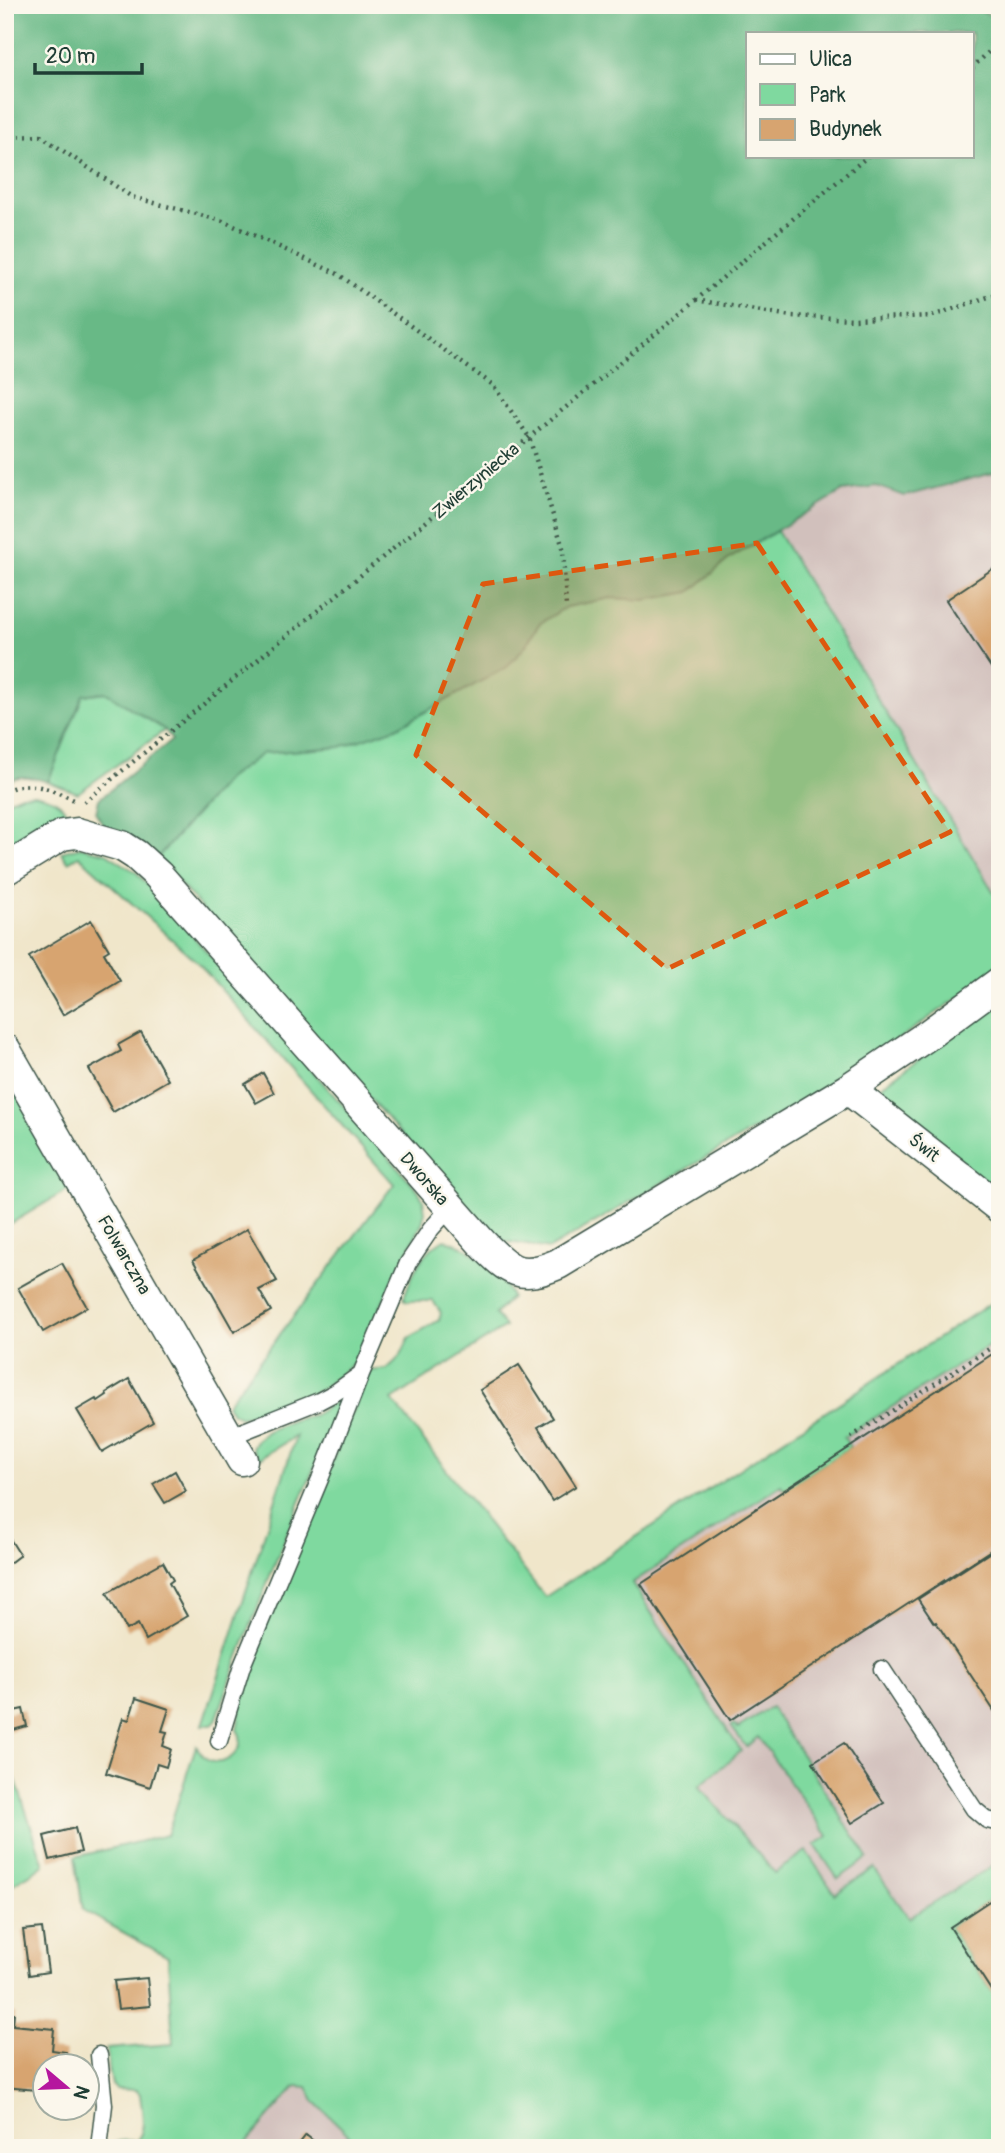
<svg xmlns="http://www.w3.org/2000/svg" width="1005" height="2153" viewBox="0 0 1005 2153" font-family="Pangolin,sans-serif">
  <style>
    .industrial { fill: #d1c0bc }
    .green { fill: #7fd99f; stroke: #4f8b6a; stroke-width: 2 }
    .forest { fill: #67b986; stroke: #437b5d; stroke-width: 2; fill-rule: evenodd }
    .building { fill: #d7a470 }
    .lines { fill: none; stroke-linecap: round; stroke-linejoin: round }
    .service-casing { stroke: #3e564a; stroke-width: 19 }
    .minor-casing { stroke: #3e564a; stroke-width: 33 }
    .path { stroke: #3e564a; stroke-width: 4.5; stroke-dasharray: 2 5; stroke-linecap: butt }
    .service { stroke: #fff; stroke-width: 16 }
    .minor { stroke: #fff; stroke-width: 30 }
    .marked { fill: #de580e; fill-opacity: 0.2; stroke: #de580e; stroke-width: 5; stroke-dasharray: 14 9; stroke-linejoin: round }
    .labels { text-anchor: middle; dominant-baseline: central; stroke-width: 5; stroke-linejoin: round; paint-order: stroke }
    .street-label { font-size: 18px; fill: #1f3d34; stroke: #fbf7ec }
  </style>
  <rect width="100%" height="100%" fill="#fbf7ec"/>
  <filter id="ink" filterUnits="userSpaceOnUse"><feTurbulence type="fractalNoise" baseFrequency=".0143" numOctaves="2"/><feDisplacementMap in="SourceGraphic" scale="14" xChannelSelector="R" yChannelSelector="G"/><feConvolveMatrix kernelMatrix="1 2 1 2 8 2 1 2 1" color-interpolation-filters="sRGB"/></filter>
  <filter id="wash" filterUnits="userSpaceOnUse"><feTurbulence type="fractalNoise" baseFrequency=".00686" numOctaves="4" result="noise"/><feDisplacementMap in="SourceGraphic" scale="28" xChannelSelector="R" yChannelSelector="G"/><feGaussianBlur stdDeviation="1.57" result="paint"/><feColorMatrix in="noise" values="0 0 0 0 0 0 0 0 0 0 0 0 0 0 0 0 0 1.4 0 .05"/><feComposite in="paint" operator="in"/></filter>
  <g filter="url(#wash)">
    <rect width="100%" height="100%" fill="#f0e6ca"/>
    <path class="industrial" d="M1000 471V903L777 531 843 491 876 486 905 495Z
      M1000 1297V2148L775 1873 699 1786 545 1597Z
      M287 2014 410 2148H204Z"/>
    <path class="green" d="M777 531 1000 903V969L839 1080 549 1249 504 1241 483 1227 157 858 227 779 263 753 340 747 524 648 539 624 566 607 611 598 645 600 690 592 729 559Z
      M105 692 165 730 78 793 48 782 83 695Z
      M35 794C47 797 64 801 67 816L51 832 5 852V802L21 795Z
      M80 847 106 853 137 873 418 1190 423 1200 425 1212 422 1224 390 1286 361 1351 353 1364 322 1389 285 1406 240 1417 232 1413 227 1404 394 1184 197 962 79 856 68 862 61 852Z
      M1000 1000V1195L882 1098 880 1091 883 1085Z
      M5 1066 74 1186 5 1227Z
      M444 1239C472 1248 499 1270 511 1297L495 1314 505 1327 392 1400 545 1597 1000 1297V1339L844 1437 850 1447 785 1490 781 1485 632 1583 741 1751 699 1786 775 1873 806 1851 835 1894 874 1868 909 1918 1000 1861V1894L950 1927 1000 2004V2148H362L315 2102 307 2087 296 2086 242 2148H109C116 2139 126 2140 136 2141 148 2130 141 2108 140 2094L136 2090 116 2089 112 2085 106 2049 173 2044 168 1957 83 1910 75 1857 167 1835 196 1746C199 1750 203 1756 207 1759 224 1771 250 1747 237 1730L242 1697 257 1646 369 1371 387 1369 400 1357 409 1338 439 1320 441 1313 433 1301H407L404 1297C413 1272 421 1253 444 1239Z
      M339 1399 342 1401C298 1507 253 1612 216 1721L212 1725H203L296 1436 258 1459 252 1448 256 1440 267 1431 294 1420 314 1415Z
      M771 1707 868 1858 838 1879 815 1845 828 1836 758 1737 746 1747 731 1726 734 1724 738 1728Z
      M5 1748 44 1865 5 1889Z"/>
    <path class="forest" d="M5 5H948L970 7 996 17 1000 19V471L905 496 876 486 843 491 729 559 690 592 645 600 611 598 566 607 539 624 524 648 507 667 396 728 340 747 263 753 227 779 157 858 104 826 96 813 99 799 172 740 165 730 105 692 83 695 48 782C32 777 20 774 5 782ZM748 33H972V156H748Z"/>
    <g id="blocks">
      <path class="building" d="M1000 564V681L946 600Z
        M91 920 109 950 104 953 120 981 63 1015 29 957Z
        M141 1032 168 1080 113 1112 89 1069 121 1051 118 1045Z
        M263 1073 274 1093 256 1103 245 1084Z
        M247 1229 277 1281 259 1290 271 1311 234 1332 193 1260Z
        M62 1263 87 1307 43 1332 18 1288Z
        M1000 1349V1544L730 1720 641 1584Z
        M519 1365 553 1418 538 1427 576 1486 552 1501 480 1390Z
        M129 1379 153 1422 102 1452 77 1410 96 1399 98 1401 107 1395 106 1393Z
        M175 1471 186 1491 165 1503 153 1484Z
        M5 1531 20 1555 8 1564 5 1560Z
        M1000 1546V1720L936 1622 934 1623 918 1599Z
        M163 1562 173 1580 169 1583 187 1616 146 1640 138 1624 127 1630 107 1593Z
        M136 1698 169 1709 162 1731 167 1732 163 1746 171 1749 166 1767 157 1764 150 1787 106 1773 123 1718 129 1720Z
        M23 1709 27 1726 10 1731 5 1713Z
        M844 1743 884 1803 852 1823 813 1762Z
        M75 1828 81 1852 50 1860 44 1836Z
        M1000 1894V2004L950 1927Z
        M42 1928 48 1972 29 1975 23 1930Z
        M147 1978 150 2006 118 2009 114 1981Z
        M5 2013H14L13 2025 54 2029 52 2050 66 2052 64 2066H46V2091L5 2087Z
        M306 2135 322 2148H296Z"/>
    </g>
  </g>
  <g filter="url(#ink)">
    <use href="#blocks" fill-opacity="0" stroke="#3e564a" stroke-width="2"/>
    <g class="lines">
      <defs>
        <path id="service" d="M229 1437 319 1401 336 1392 361 1374
          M882 1669 974 1809 987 1820 1000 1823
          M219 1741 242 1666 320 1479 361 1374 408 1263 431 1229 450 1208
          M99 2148 104 2105 99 2055"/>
        <path id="minor" d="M5 870 62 835 77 833 122 846 136 855 158 875 482 1243C510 1272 520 1280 558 1264L848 1089 925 1037 1000 982
          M5 1049 242 1460
          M848 1089 1000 1208"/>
      </defs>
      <use href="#service" class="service-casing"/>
      <use href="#minor" class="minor-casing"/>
      <path class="path" d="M972 68 1000 41
        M5 137 41 136 132 197 223 221 338 274 493 385 529 437 563 548 566 607
        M696 300 791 316 854 319 932 316 1000 293
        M5 669 8 686 5 699
        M5 791C29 779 51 789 74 800
        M84 802 665 326 868 156
        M851 1437 1000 1342"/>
      <use href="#service" class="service"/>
      <use href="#minor" class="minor"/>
    </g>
  </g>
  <path class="marked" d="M757 543 950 832 667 969 416 755 483 584Z"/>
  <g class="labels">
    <g class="street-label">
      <text transform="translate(476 481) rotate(-40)">Zwierzyniecka</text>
      <text transform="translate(924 1148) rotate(38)">Świt</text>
      <text transform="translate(424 1179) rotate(49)">Dworska</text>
      <text transform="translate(124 1255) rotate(60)">Folwarczna</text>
    </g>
  </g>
  <rect width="1005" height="2153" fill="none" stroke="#fbf7ec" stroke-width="28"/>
  <rect x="746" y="32" width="228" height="126" fill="#fbf7ec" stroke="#a3ada2" stroke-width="2"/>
  <rect x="760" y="54" width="35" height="10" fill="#ffffff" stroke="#a3ada2" stroke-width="2"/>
  <text x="809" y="66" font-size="21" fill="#1f3d34">Ulica</text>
  <rect x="760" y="84" width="35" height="21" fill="#7fd99f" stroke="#a3ada2" stroke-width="2"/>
  <text x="809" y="102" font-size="21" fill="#1f3d34">Park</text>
  <rect x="760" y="119" width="35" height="21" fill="#d7a470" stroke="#a3ada2" stroke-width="2"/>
  <text x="809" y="136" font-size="21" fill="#1f3d34">Budynek</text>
  <g transform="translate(66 2087) rotate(109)"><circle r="33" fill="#fbf7ec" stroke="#a3ada2" stroke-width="2"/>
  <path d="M0-5L12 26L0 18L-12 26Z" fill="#b5179e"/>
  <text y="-10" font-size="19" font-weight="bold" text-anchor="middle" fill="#1f3d34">N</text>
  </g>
  <path d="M35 63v10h107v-10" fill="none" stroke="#1f3d34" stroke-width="3.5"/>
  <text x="46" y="63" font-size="21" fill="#1f3d34" stroke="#fbf7ec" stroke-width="5" paint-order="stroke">20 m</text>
</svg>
